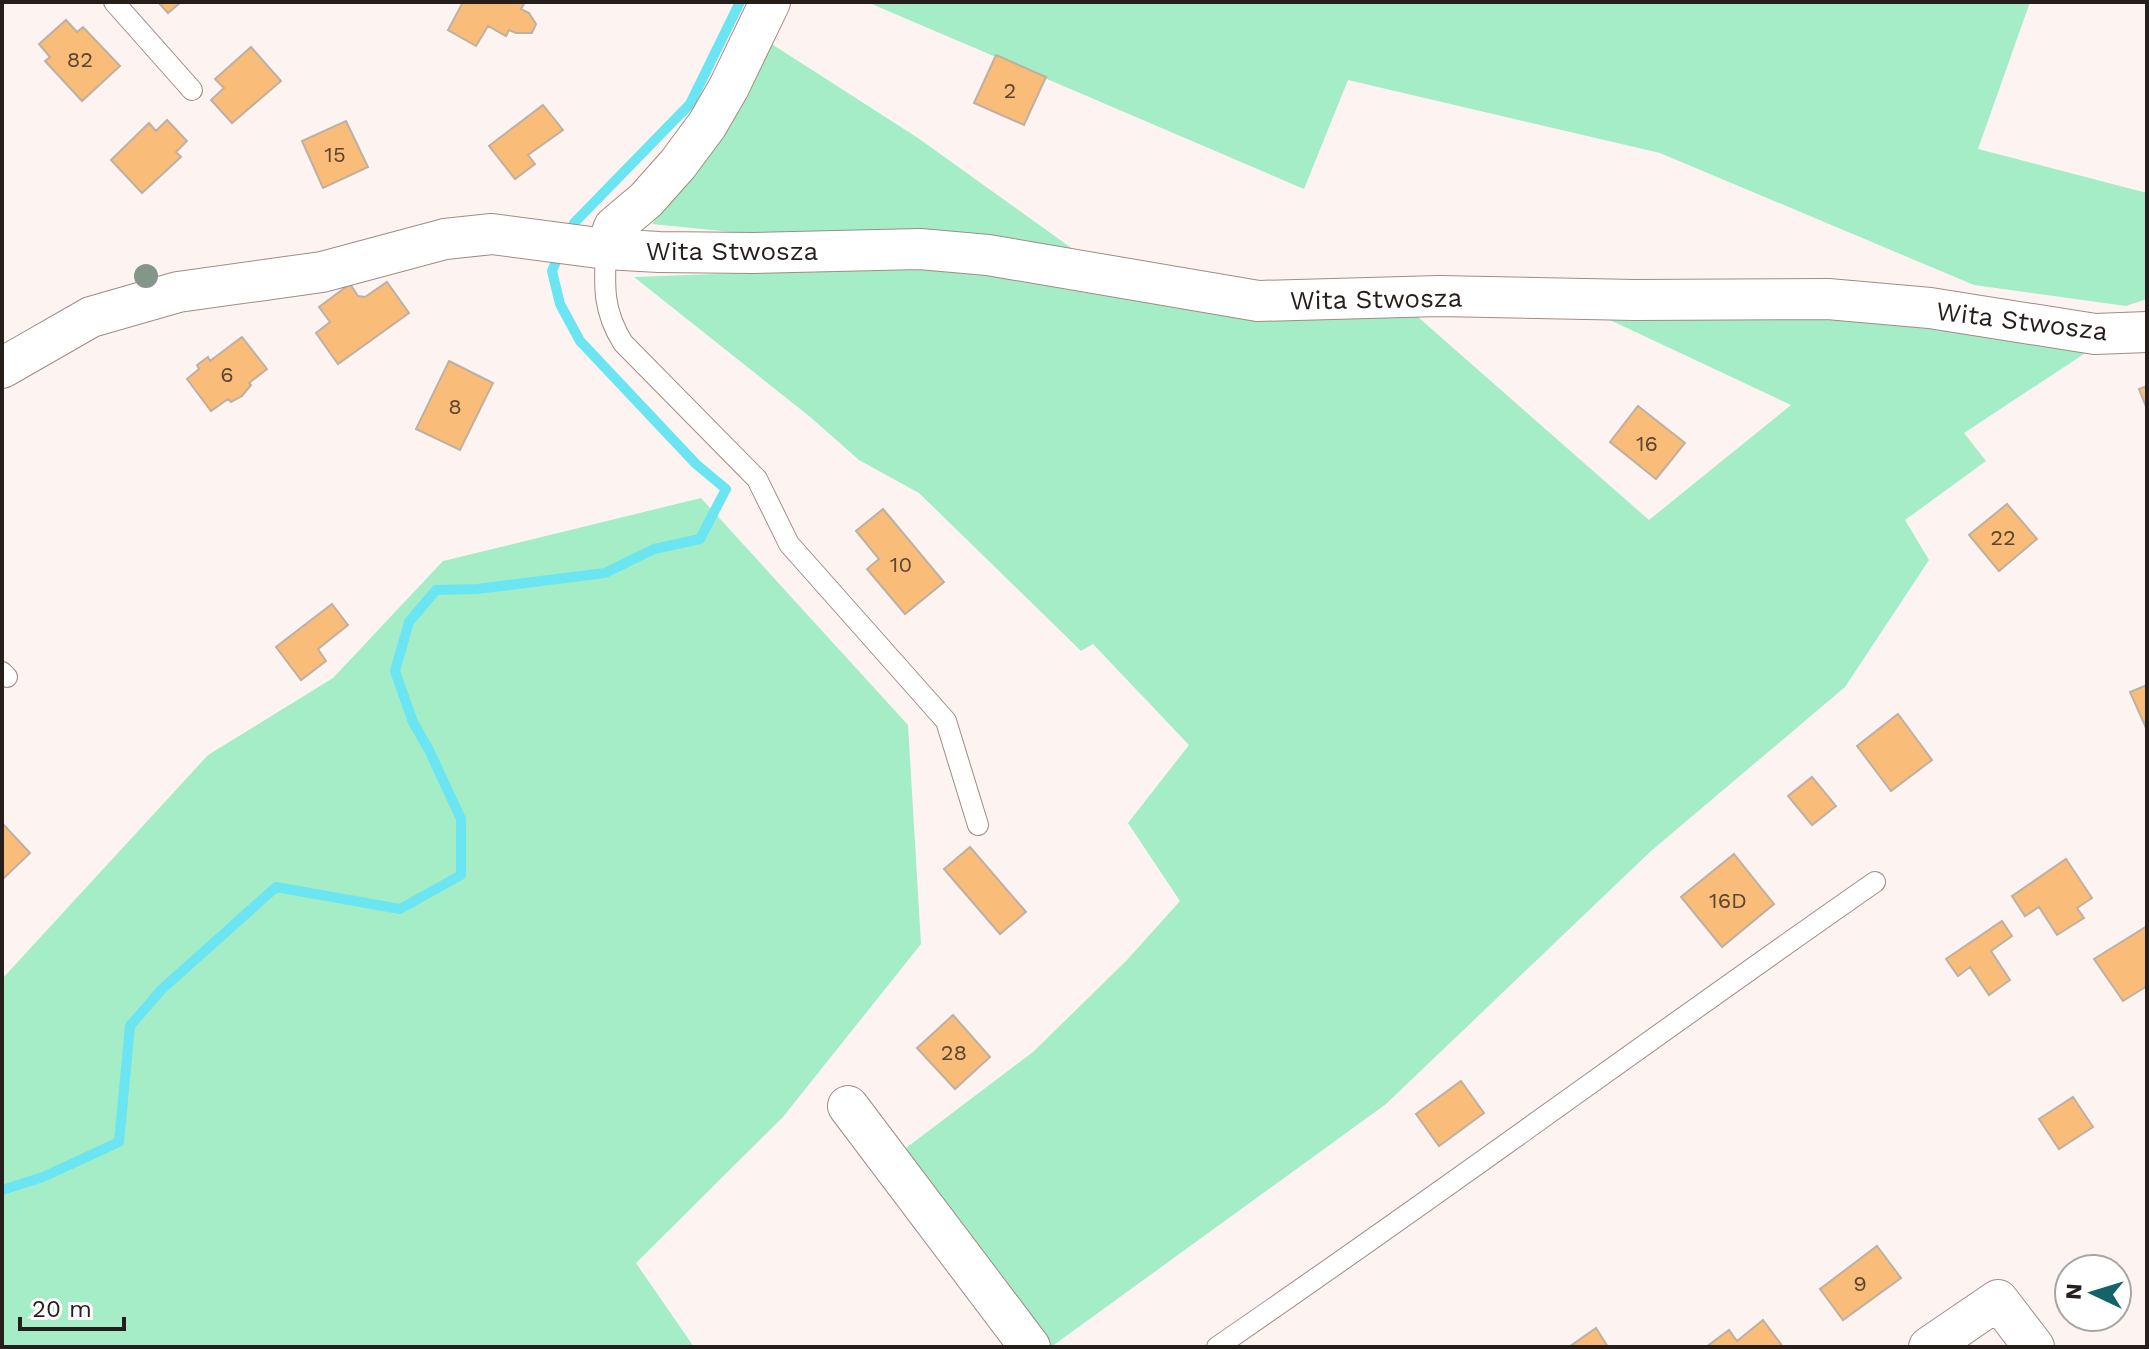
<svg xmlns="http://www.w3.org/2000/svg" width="2149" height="1349" viewBox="0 0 2149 1349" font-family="'Work Sans',sans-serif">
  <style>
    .green { fill: #a4edc7 }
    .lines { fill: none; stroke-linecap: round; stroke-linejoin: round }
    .stream { stroke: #6ce5f3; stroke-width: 10 }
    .building { fill: #fabc79; stroke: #beb0a2; stroke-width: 2 }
    .service-casing { stroke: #9f8c85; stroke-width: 22 }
    .minor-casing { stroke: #9f8c85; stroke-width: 42 }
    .service { stroke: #fff; stroke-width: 20 }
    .minor { stroke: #fff; stroke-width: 40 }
    .tree { fill: #84958a }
    .labels { text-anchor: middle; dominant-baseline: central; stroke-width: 6; stroke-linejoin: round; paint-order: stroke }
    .number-label { font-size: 22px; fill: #5b4632 }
    .street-label { font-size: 26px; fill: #261e1b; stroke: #fff }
  </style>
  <rect width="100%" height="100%" fill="#fdf4f1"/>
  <path class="green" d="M867 2H2030L1978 149 2147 193V299L2126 306 1974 285 1660 153 1348 80 1304 189Z
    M767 41 918 138 1091 262 811 240 652 224 704 159Z
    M971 269 1410 310 1649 520 1791 405 1595 313 1777 307 2096 346 1964 433 1986 461 1905 520 1929 560 1845 687 1651 851 1386 1104 1051 1347H1046L902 1151 1033 1052 1127 960 1180 901 1128 823 1189 745 1093 644 1081 651 919 493 859 460 809 416 634 277 771 272Z
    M701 498 908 725 921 944 783 1117 636 1263 694 1347H2V979L208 755 333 678 443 561Z"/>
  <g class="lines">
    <path class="stream" d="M568 236 574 223 690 104 740 2
      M2 1190 43 1177 119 1142 130 1026 161 990 276 887 400 909 461 875V819L429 750 413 722 395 671 409 622 436 590 477 589 605 573 654 549 700 539 726 489 696 464 580 341 560 304 552 271 561 250"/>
  </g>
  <path class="building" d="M158 2H181L168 13Z
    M463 2H525L521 9 529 13 536 24 532 33H516L509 30 506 36 488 26 476 46 448 30Z
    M66 20 77 32 83 27 120 66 82 101 45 61 50 57 39 44Z
    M251 47 281 81 232 123 211 100 224 88 215 79Z
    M996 55 1046 77 1024 125 974 103Z
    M543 105 563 130 528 155 535 164 515 179 489 146Z
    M167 120 187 141 176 152 181 157 142 193 111 160 149 123 156 131Z
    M346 121 368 167 323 188 302 141Z
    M387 282 409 313 338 364 316 333 330 322 319 307 350 284 358 296 365 297Z
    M242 337 267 369 249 383 251 385 242 396 231 402 228 399 211 411 187 379 199 369 197 365 208 357 210 361Z
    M449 361 493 383 460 450 416 429Z
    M2147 386V409L2139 389Z
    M1638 406 1685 443 1656 479 1610 442Z
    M2007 504 2037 539 1999 571 1969 535Z
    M883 509 944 582 905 614 867 569 879 559 856 531Z
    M332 604 348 625 318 649 326 661 301 680 276 647Z
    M2147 685V730L2130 692Z
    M1898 714 1932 760 1891 791 1857 746Z
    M1812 777 1836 806 1812 825 1788 796Z
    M2 823 30 853 2 880Z
    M970 847 1026 912 1000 934 944 869Z
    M1734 854 1774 904 1722 947 1681 897Z
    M2066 859 2092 898 2077 908 2084 918 2057 935 2039 907 2025 916 2012 896Z
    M2002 921 2012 936 1991 951 2010 980 1989 995 1970 967 1958 976 1946 959Z
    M2147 926V986L2123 1001 2094 959Z
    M953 1015 990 1057 955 1089 917 1048Z
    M1461 1081 1484 1113 1439 1146 1416 1114Z
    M2073 1097 2093 1127 2059 1149 2039 1119Z
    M1877 1246 1901 1278 1843 1320 1820 1289Z
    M1763 1320 1783 1347H1706L1729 1330 1737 1341Z
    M1596 1328 1608 1347H1569Z"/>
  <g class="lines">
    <defs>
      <path id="service" d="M114 2 192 90
        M606 249C604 287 603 311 623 343L757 479 789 544 946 721 978 825
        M2 672 7 677
        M1217 1347C1439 1195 1655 1035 1875 882"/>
      <path id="minor" d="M606 249 614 227 646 200 678 164 707 125 729 87 770 2
        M2 368 91 317 178 292 322 272 445 239 492 234 606 249 659 252 753 253 920 249 988 255 1258 301 1439 296 1635 300 1828 299 1930 308 2095 334 2147 332
        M848 1106 1030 1347
        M1929 1347 1998 1300 2034 1347"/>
    </defs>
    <use href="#service" class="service-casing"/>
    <use href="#minor" class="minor-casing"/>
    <use href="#service" class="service"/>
    <use href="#minor" class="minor"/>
  </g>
  <circle class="tree" cx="146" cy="276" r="12"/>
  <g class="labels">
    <g class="number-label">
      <text x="80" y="59">82</text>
      <text x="1010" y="90">2</text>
      <text x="335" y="154">15</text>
      <text x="227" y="374">6</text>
      <text x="455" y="406">8</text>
      <text x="1647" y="443">16</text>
      <text x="2003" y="537">22</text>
      <text x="901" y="564">10</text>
      <text x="1728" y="900">16D</text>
      <text x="954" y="1052">28</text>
      <text x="1860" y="1283">9</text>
    </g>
    <g class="street-label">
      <text x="732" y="251">Wita Stwosza</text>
      <text transform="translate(1376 299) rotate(-1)">Wita Stwosza</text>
      <text transform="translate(2022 321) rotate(7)">Wita Stwosza</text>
    </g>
  </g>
  <rect width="2149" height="1349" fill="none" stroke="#261e1b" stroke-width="8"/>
  <g transform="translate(2093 1293) rotate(274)"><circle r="38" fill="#ffffff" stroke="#a8a5a4" stroke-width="2"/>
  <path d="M0-6L14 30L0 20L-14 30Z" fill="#14636b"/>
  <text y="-12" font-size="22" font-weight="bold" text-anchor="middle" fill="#261e1b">N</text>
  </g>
  <path d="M20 1317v12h104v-12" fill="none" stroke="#261e1b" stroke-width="4"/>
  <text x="32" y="1317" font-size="24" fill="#261e1b" stroke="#ffffff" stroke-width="6" paint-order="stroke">20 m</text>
</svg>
